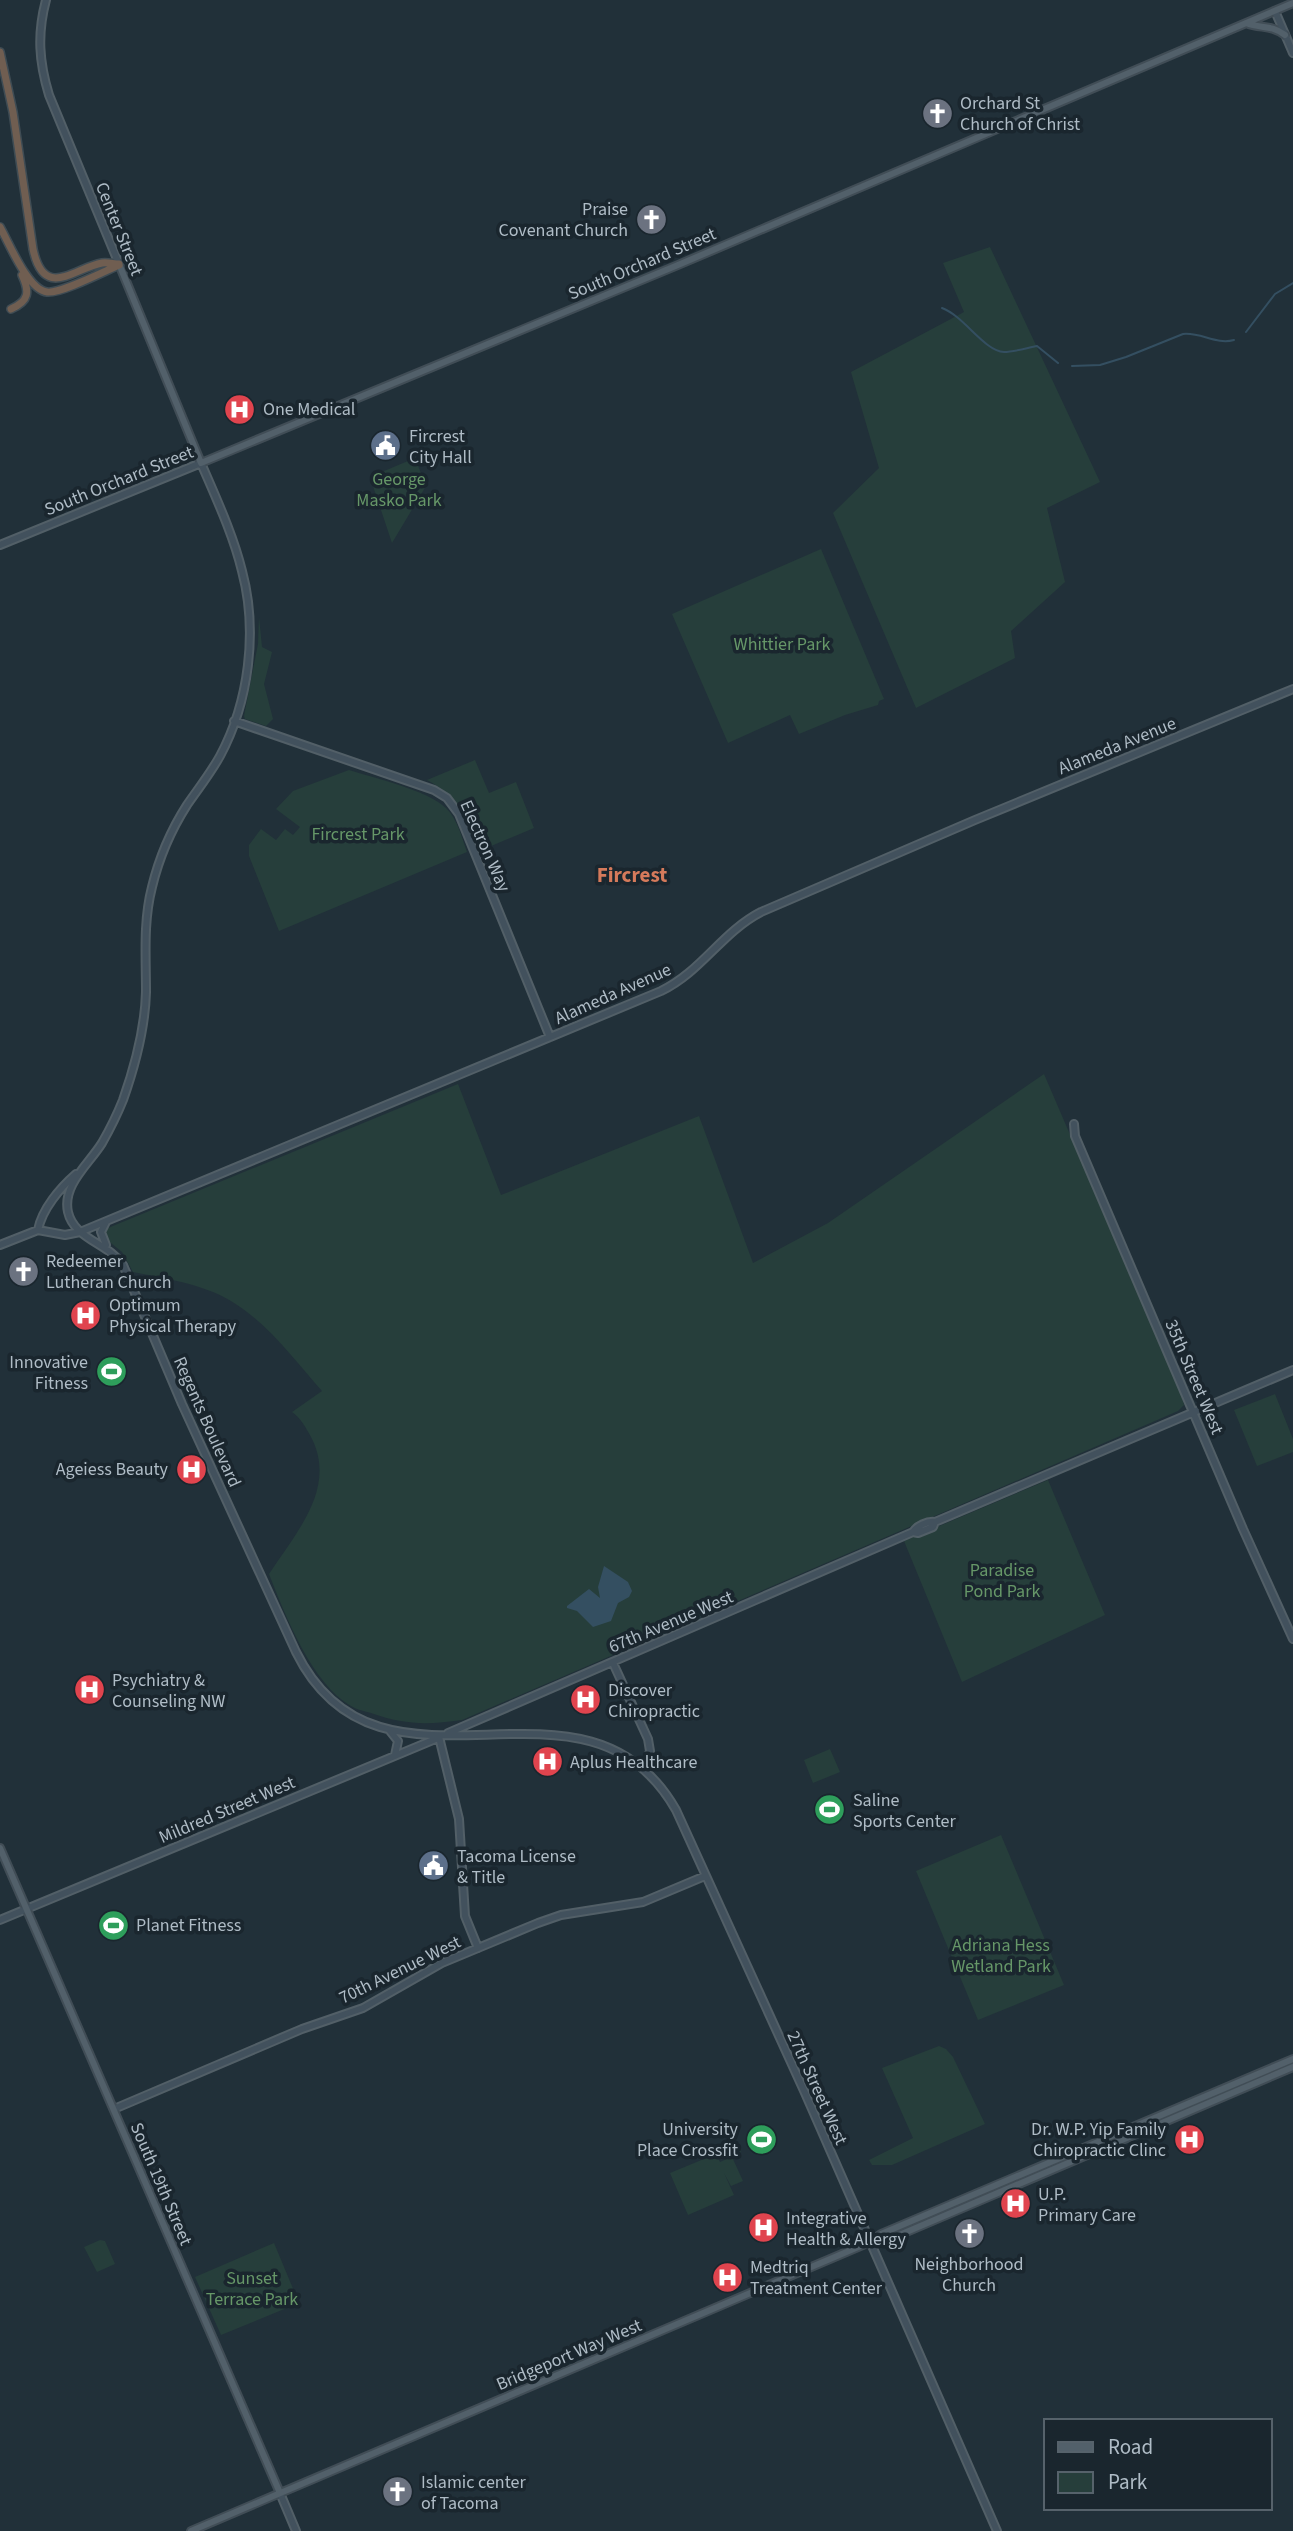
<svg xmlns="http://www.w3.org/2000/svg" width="1293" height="2531" viewBox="0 0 1293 2531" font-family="'Source Sans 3',sans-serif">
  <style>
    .green { fill: #263e3b }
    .water { fill: #344f61 }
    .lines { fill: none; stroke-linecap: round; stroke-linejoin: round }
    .stream { stroke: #344f61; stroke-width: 2 }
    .secondary-casing { stroke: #525f67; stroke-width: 10 }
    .primary-casing { stroke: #414d56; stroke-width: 10 }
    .highway-casing { stroke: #3f4c54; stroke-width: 10 }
    .secondary { stroke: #42515d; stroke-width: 6 }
    .primary { stroke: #52606a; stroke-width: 6 }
    .highway { stroke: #705e51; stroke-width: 7 }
    .labels { text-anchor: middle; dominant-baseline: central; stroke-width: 7; stroke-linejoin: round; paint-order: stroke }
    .poi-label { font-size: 18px; fill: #afbcc6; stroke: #1a262e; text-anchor: start }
    .street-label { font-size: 18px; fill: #afbcc6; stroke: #1a262e }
    .park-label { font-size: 18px; fill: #669768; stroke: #1a262e }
    .quarter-label { font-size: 21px; font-weight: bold; fill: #d57a5b; stroke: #1a262e }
  </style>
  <rect width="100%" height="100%" fill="#213039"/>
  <path class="green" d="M990 247 1100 482 1047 508 1065 582 1011 631 1015 658 916 708 833 513 879 468 851 372 964 312 943 263Z
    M415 458 426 486 392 543 370 477Z
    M821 549 884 699 879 701 878 705 845 715 799 734 790 715 728 743 672 614Z
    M259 617 262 647 272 652 264 684 273 719 266 726 245 719 244 716 258 644Z
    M475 760 489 793 516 782 534 828 484 849 479 847C465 814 460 798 427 780Z
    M349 770C374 778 427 790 446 808 457 818 462 838 467 852L279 931 249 856V845L261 829 276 840 285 829 293 835 300 827 276 809 293 791Z
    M1044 1074 1181 1393 1184 1405 1178 1411 462 1720C427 1725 405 1725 371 1713 365 1711 357 1710 351 1706 312 1684 285 1615 269 1574 295 1534 338 1488 311 1437 306 1428 301 1418 292 1412L322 1391C290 1355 259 1311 213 1292 188 1282 159 1277 133 1272L122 1252 106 1239 104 1233 108 1228 458 1084 501 1195 699 1116 753 1263 828 1223Z
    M1275 1394 1293 1439V1452L1257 1466 1234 1410Z
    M1048 1480 1105 1615 962 1682 904 1541Z
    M830 1749 840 1772 813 1783 804 1760Z
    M1001 1835 1064 1985 978 2020 916 1871Z
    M939 2046 946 2049 953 2057 985 2124 892 2165H872L869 2160 913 2138 882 2068Z
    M735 2141 741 2152 732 2157 743 2181 731 2186 724 2173 734 2195 688 2215 670 2173 716 2154 720 2162 731 2157 727 2144Z
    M100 2240 105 2241 115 2264 97 2272 84 2247Z
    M274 2243 299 2303 221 2335 195 2277Z"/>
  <path class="water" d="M604 1566 628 1582 632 1591 629 1597 618 1603 611 1621 593 1627 577 1611 567 1608V1606L589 1589 600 1598 598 1587Z"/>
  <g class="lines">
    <path class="stream" d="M942 308C964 316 984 351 1004 352 1014 352 1027 348 1037 346L1058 363
      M1246 332 1275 294 1293 283
      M1072 366 1100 365 1126 357 1183 334C1201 332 1216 345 1234 340"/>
    <defs>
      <path id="secondary" d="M46 0C37 34 39 62 49 95L119 264
        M1275 11 1293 53
        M0 545 201 463C216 498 233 534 242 571 258 631 249 702 220 756 210 774 198 789 187 805 171 830 159 858 152 887 143 922 146 957 146 992 145 1029 135 1066 123 1100 117 1115 110 1129 102 1143 89 1164 62 1185 68 1212 74 1239 108 1243 123 1265L182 1404 296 1652C381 1824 584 1648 676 1810L805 2093 997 2531
        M234 721 434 790 447 798 459 814 550 1037
        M1074 1124 1075 1136 1243 1529 1293 1639
        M106 1222 101 1232 106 1245
        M38 1230C42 1209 60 1188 76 1174
        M0 1245 38 1230 65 1235 80 1232 661 991C701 972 722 932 761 912L975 820 1293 689
        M913 1532 918 1533 933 1527 935 1522
        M613 1663 648 1739 650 1751 644 1768
        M390 1731 398 1741 395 1755
        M448 1733 913 1532C917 1526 927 1521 935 1522L1293 1370
        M439 1737 459 1819 465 1916 478 1948
        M0 1920 438 1738
        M114 2109 302 2029 363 2008 442 1963 538 1923 561 1915 643 1902 705 1876
        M280 2493 296 2531"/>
      <path id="primary" d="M1246 23C1261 29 1270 24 1285 35
        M119 264 201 463 678 265 1293 3
        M0 1848 280 2493
        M870 2242H883L1293 2067
        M191 2531 870 2242 881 2234 1293 2059"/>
      <path id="highway" d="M0 52 13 112 33 249C44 301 74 268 102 263 107 262 114 264 119 264
        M0 227C9 243 28 290 47 292 60 294 105 271 119 265
        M11 309C29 301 30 292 22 275"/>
    </defs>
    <use href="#secondary" class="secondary-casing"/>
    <use href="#primary" class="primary-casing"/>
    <use href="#highway" class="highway-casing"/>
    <use href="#secondary" class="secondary"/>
    <use href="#primary" class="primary"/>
    <use href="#highway" class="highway"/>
  </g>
  <defs>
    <symbol id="church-disc" viewBox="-11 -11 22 22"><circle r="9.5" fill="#6b7280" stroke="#1a262e"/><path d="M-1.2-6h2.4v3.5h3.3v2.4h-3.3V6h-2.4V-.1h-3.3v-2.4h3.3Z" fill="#fff"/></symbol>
    <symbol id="hospital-disc" viewBox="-11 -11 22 22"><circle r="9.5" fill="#e0444e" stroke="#1a262e"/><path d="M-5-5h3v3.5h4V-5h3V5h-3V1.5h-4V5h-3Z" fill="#fff"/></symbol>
    <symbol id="civic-disc" viewBox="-11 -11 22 22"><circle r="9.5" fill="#5c6f8a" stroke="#1a262e"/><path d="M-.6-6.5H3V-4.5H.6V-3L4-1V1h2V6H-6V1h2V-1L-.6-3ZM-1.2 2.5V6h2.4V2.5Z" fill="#fff"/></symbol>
    <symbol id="stadium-disc" viewBox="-11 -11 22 22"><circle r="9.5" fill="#2e9e5b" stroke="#1a262e"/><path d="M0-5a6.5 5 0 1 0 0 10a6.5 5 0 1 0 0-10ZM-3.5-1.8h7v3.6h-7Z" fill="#fff"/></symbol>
  </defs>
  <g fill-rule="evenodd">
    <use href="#church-disc" x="920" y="96" width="35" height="35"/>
    <use href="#church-disc" x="634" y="202" width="35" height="35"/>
    <use href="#hospital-disc" x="222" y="392" width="35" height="35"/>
    <use href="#civic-disc" x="368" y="428" width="35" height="35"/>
    <use href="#church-disc" x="6" y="1254" width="35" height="35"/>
    <use href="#hospital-disc" x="68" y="1298" width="35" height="35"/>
    <use href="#stadium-disc" x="94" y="1354" width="35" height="35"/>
    <use href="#hospital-disc" x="174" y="1452" width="35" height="35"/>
    <use href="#hospital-disc" x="72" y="1672" width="35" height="35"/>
    <use href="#hospital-disc" x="568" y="1682" width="35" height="35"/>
    <use href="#hospital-disc" x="530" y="1744" width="35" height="35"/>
    <use href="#stadium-disc" x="812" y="1792" width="35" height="35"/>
    <use href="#civic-disc" x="416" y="1848" width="35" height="35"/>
    <use href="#stadium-disc" x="96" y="1908" width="35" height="35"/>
    <use href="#stadium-disc" x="744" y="2122" width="35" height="35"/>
    <use href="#hospital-disc" x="1172" y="2122" width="35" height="35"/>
    <use href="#hospital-disc" x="998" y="2186" width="35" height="35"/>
    <use href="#hospital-disc" x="746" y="2210" width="35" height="35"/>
    <use href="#church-disc" x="952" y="2216" width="35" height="35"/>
    <use href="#hospital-disc" x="710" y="2260" width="35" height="35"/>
    <use href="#church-disc" x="380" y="2474" width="35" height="35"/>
  </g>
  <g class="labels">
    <g class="poi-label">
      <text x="960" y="103">Orchard St<tspan x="960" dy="21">Church of Christ</tspan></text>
      <text x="628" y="209" text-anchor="end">Praise<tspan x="628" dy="21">Covenant Church</tspan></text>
      <text x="263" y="409">One Medical</text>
      <text x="409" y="436">Fircrest<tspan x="409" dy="21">City Hall</tspan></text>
      <text x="46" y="1261">Redeemer<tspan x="46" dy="21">Lutheran Church</tspan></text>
      <text x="109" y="1305">Optimum<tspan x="109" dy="21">Physical Therapy</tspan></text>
      <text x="88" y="1362" text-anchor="end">Innovative<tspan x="88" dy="21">Fitness</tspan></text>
      <text x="168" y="1469" text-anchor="end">Ageiess Beauty</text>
      <text x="112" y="1680">Psychiatry &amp;<tspan x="112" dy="21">Counseling NW</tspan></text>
      <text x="608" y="1690">Discover<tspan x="608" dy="21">Chiropractic</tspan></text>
      <text x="570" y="1762">Aplus Healthcare</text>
      <text x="853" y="1800">Saline<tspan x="853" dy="21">Sports Center</tspan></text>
      <text x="457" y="1856">Tacoma License<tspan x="457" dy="21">&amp; Title</tspan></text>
      <text x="136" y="1925">Planet Fitness</text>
      <text x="738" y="2129" text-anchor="end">University<tspan x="738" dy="21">Place Crossfit</tspan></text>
      <text x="1166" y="2129" text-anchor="end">Dr. W.P. Yip Family<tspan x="1166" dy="21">Chiropractic Clinc</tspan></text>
      <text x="1038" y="2194">U.P.<tspan x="1038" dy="21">Primary Care</tspan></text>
      <text x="786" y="2218">Integrative<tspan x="786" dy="21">Health &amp; Allergy</tspan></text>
      <text x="969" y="2264" text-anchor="middle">Neighborhood<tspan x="969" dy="21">Church</tspan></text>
      <text x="750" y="2267">Medtriq<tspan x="750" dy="21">Treatment Center</tspan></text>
      <text x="421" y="2482">Islamic center<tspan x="421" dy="21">of Tacoma</tspan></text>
    </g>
    <g class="street-label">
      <text transform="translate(119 229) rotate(68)">Center Street</text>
      <text transform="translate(642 264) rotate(-23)">South Orchard Street</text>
      <text transform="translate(119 481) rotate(-22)">South Orchard Street</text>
      <text transform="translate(1117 746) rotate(-22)">Alameda Avenue</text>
      <text transform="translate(485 846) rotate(66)">Electron Way</text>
      <text transform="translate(613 994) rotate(-24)">Alameda Avenue</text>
      <text transform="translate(1194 1377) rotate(67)">35th Street West</text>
      <text transform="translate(207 1422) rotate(66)">Regents Boulevard</text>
      <text transform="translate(671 1622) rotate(-23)">67th Avenue West</text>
      <text transform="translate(227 1810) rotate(-23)">Mildred Street West</text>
      <text transform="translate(400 1970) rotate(-26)">70th Avenue West</text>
      <text transform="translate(817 2088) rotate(66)">27th Street West</text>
      <text transform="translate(161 2184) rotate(67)">South 19th Street</text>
      <text transform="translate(569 2355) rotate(-23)">Bridgeport Way West</text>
    </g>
    <g class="park-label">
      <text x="399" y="479">George<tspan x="399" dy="21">Masko Park</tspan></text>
      <text x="782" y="644">Whittier Park</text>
      <text x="358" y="834">Fircrest Park</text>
      <text x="1002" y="1570">Paradise<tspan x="1002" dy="21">Pond Park</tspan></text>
      <text x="1001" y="1945">Adriana Hess<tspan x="1001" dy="21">Wetland Park</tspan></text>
      <text x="252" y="2278">Sunset<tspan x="252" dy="21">Terrace Park</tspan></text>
    </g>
    <g class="quarter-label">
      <text x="632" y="875">Fircrest</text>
    </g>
  </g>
  <rect x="1044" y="2419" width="228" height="91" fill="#1a262e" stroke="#56626b" stroke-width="2"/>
  <rect x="1058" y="2442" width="35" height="10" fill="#52606a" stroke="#56626b" stroke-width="2"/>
  <text x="1108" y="2454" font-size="21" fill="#afbcc6">Road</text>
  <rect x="1058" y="2472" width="35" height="21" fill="#263e3b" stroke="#56626b" stroke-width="2"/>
  <text x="1108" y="2489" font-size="21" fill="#afbcc6">Park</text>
</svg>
